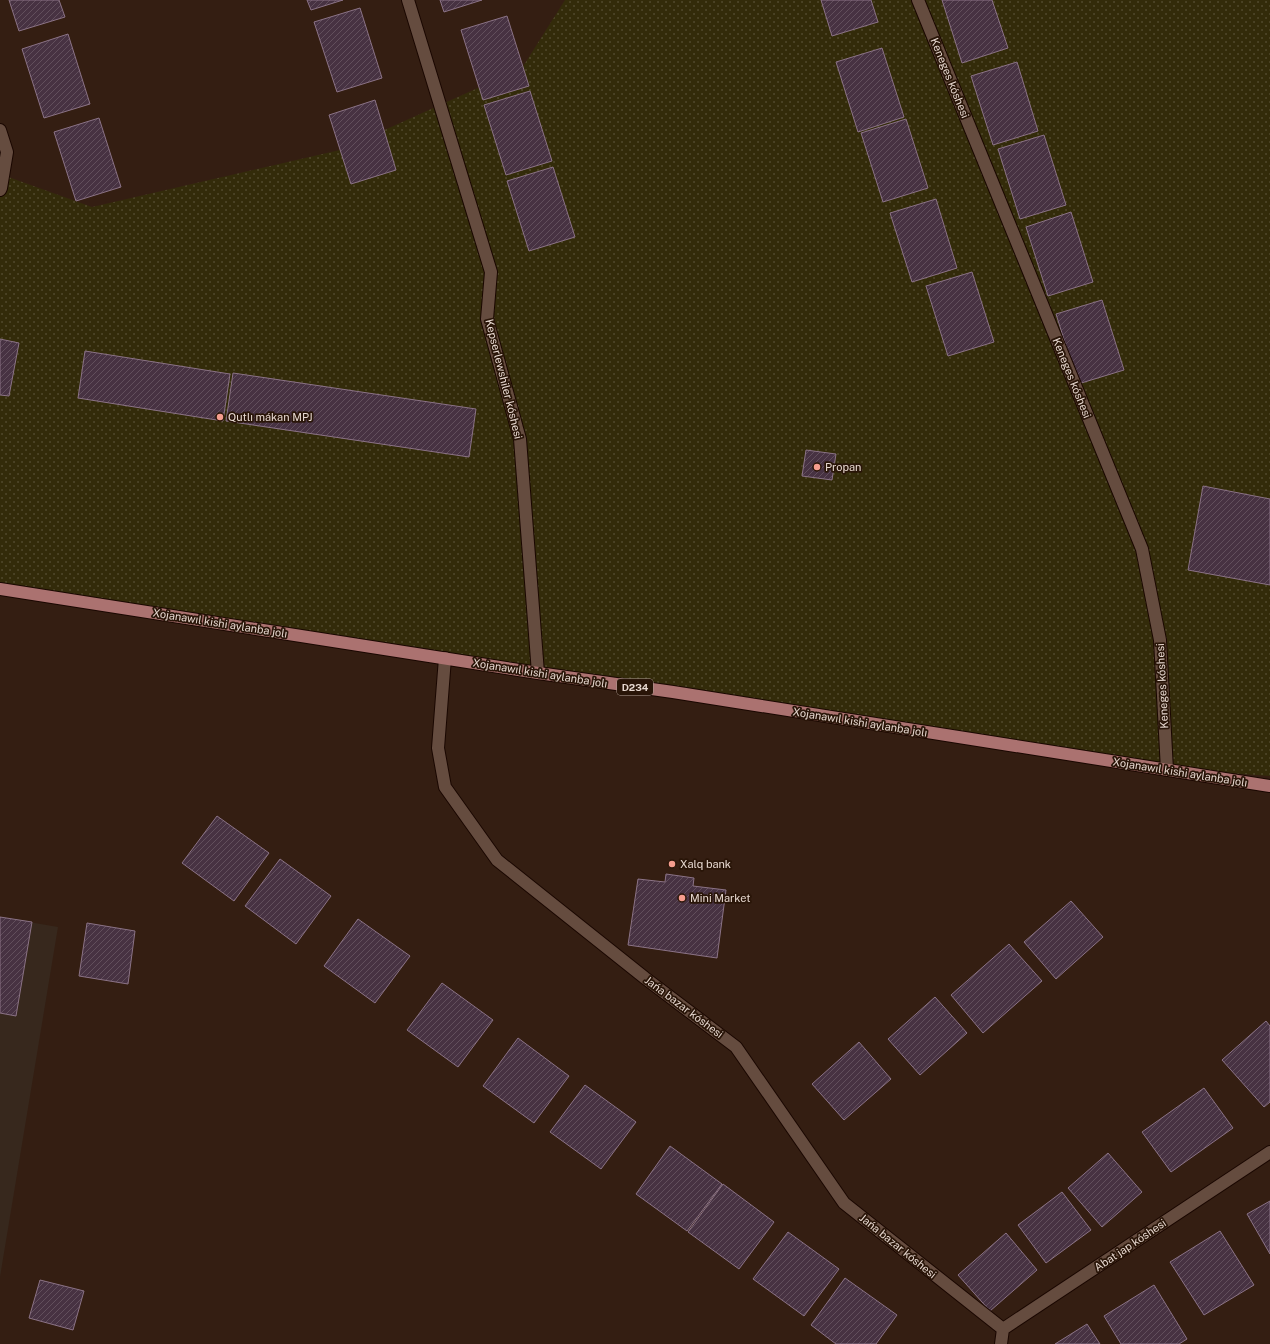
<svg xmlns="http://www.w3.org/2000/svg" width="1270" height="1344" viewBox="0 0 1270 1344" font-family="'Public Sans',sans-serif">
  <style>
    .education { fill: #37281d }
    .sand { fill: url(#sand-dots) }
    .building { fill: url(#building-hatch); stroke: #8b7386 }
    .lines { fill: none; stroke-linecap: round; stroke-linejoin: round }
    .minor-casing { stroke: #1a0700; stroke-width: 14 }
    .major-casing { stroke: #1a0700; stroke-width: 14 }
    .minor { stroke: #654c3f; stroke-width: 12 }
    .major { stroke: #ab7270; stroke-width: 12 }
    .poi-dot { fill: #f59d8e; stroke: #291508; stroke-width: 1.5 }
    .labels { text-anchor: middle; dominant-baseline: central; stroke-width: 3.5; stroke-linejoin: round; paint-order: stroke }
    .shield { fill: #291508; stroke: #ae9e94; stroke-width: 1 }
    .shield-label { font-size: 10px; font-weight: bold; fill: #e7d8d0 }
    .street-label { font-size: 11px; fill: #e7d8d0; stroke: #291508 }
    .poi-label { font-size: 11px; fill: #e7d8d0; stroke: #291508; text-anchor: start }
  </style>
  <defs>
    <pattern id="sand-dots" width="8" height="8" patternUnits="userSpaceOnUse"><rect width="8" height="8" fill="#332b0a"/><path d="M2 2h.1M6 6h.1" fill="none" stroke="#51492d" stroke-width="1.8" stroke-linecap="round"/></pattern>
    <pattern id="building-hatch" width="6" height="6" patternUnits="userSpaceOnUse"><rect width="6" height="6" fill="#473242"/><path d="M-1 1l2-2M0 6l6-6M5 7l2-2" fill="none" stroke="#624f5c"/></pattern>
  </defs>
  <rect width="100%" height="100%" fill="#341e12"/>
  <path class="education" d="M0 917 58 927 0 1277Z"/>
  <path class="sand" d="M565 0H1270V776L1147 767 538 672 430 649 0 584V174L92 207 340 150 522 68Z"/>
  <path class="building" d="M9 0H59L65 17 19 31Z
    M307 0H343L311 10Z
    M440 0H482L444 12Z
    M821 0H871L878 22 832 36Z
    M942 0H992L1008 48 962 63Z
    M360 8 382 78 337 92 314 22Z
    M507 16 529 86 483 100 461 30Z
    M68 34 90 104 44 118 22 49Z
    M882 48 904 117 858 132 836 62Z
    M1017 62 1038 131 993 145 971 76Z
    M530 91 552 161 506 175 484 105Z
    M375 100 396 170 351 184 329 115Z
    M99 118 121 187 76 201 54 132Z
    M906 119 928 188 883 202 861 133Z
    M1044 135 1066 205 1020 219 998 149Z
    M553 167 575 237 529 251 507 181Z
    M936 199 957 268 912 282 890 213Z
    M1071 212 1093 282 1048 296 1026 227Z
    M972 272 994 342 948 356 926 286Z
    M1102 300 1124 370 1078 384 1056 314Z
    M0 339 19 343 9 396 0 395Z
    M85 351 230 374 223 421 78 398Z
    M233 373 476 409 469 457 226 421Z
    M806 450 836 454 832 480 802 476Z
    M1203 486 1270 499V585L1188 570Z
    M217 816 269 853 234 901 182 863Z
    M280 859 331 896 296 944 245 906Z
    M666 874 694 878 693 886 726 890 717 958 628 945 638 879 665 882Z
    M1071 901 1103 937 1056 979 1024 942Z
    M0 917 32 922 16 1016 0 1013Z
    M358 919 410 956 375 1003 324 966Z
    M87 923 135 931 128 984 79 976Z
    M1009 944 1042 981 983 1033 951 995Z
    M442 983 493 1020 458 1067 407 1030Z
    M935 997 967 1033 920 1075 888 1039Z
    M1266 1021 1270 1026V1102L1264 1107 1222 1060Z
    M518 1038 569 1076 534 1123 483 1086Z
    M859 1042 891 1079 844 1120 812 1084Z
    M585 1085 636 1122 601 1169 550 1132Z
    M1204 1088 1233 1128 1171 1172 1142 1132Z
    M670 1146 722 1184 687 1231 636 1194Z
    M1108 1153 1142 1192 1102 1227 1068 1188Z
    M723 1184 774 1222 739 1269 688 1232Z
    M1062 1192 1091 1230 1046 1263 1018 1225Z
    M1270 1201V1254L1247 1214Z
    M1220 1231 1254 1285 1204 1315 1170 1262Z
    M788 1232 839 1269 804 1316 753 1279Z
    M1006 1233 1037 1270 990 1311 958 1275Z
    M845 1278 897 1315 876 1344H836L811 1325Z
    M40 1280 84 1291 73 1330 29 1318Z
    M1154 1285 1187 1339 1179 1344H1121L1104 1316Z
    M1087 1324 1100 1344H1055Z"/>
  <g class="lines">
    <defs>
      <path id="minor" d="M408 0 491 272 487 319 520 439 538 673
        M918 0 1142 549 1160 640 1167 770
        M0 130 7 152 1 188 0 190
        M445 658 438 748 445 787 497 860 645 978 736 1047 844 1203 1003 1329
        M1003 1329 1270 1152
        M1001 1344 1003 1329"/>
      <path id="major" d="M0 589 538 673 673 692 1270 786"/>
    </defs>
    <use href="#minor" class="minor-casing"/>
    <use href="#major" class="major-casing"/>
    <use href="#minor" class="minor"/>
    <use href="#major" class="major"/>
  </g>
  <g class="poi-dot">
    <circle cx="220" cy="417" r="4"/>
    <circle cx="817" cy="467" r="4"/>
    <circle cx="672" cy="864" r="4"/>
    <circle cx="682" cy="898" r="4"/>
  </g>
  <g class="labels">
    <rect class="shield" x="617" y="679" width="36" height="16" rx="3"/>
    <g class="shield-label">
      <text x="635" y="687">D234</text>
    </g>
    <g class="street-label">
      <text transform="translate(950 78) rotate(68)">Keneges kóshesi</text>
      <text transform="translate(1072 378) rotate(68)">Keneges kóshesi</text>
      <text transform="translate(504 379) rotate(76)">Kepserlewshiler kóshesi</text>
      <text transform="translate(220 623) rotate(9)">Xojanawıl kishi aylanba jolı</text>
      <text transform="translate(540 673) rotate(9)">Xojanawıl kishi aylanba jolı</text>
      <text transform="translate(1162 686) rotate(-93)">Keneges kóshesi</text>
      <text transform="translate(860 722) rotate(9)">Xojanawıl kishi aylanba jolı</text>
      <text transform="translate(1180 772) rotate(9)">Xojanawıl kishi aylanba jolı</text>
      <text transform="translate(684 1007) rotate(37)">Jańa bazar kóshesi</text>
      <text transform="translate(1130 1245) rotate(-34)">Abat jap kóshesi</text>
      <text transform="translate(898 1246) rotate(39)">Jańa bazar kóshesi</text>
    </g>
    <g class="poi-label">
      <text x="228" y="417">Qutlı mákan MPJ</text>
      <text x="825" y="467">Propan</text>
      <text x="680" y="864">Xalq bank</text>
      <text x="690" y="898">Mini Market</text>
    </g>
  </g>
</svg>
